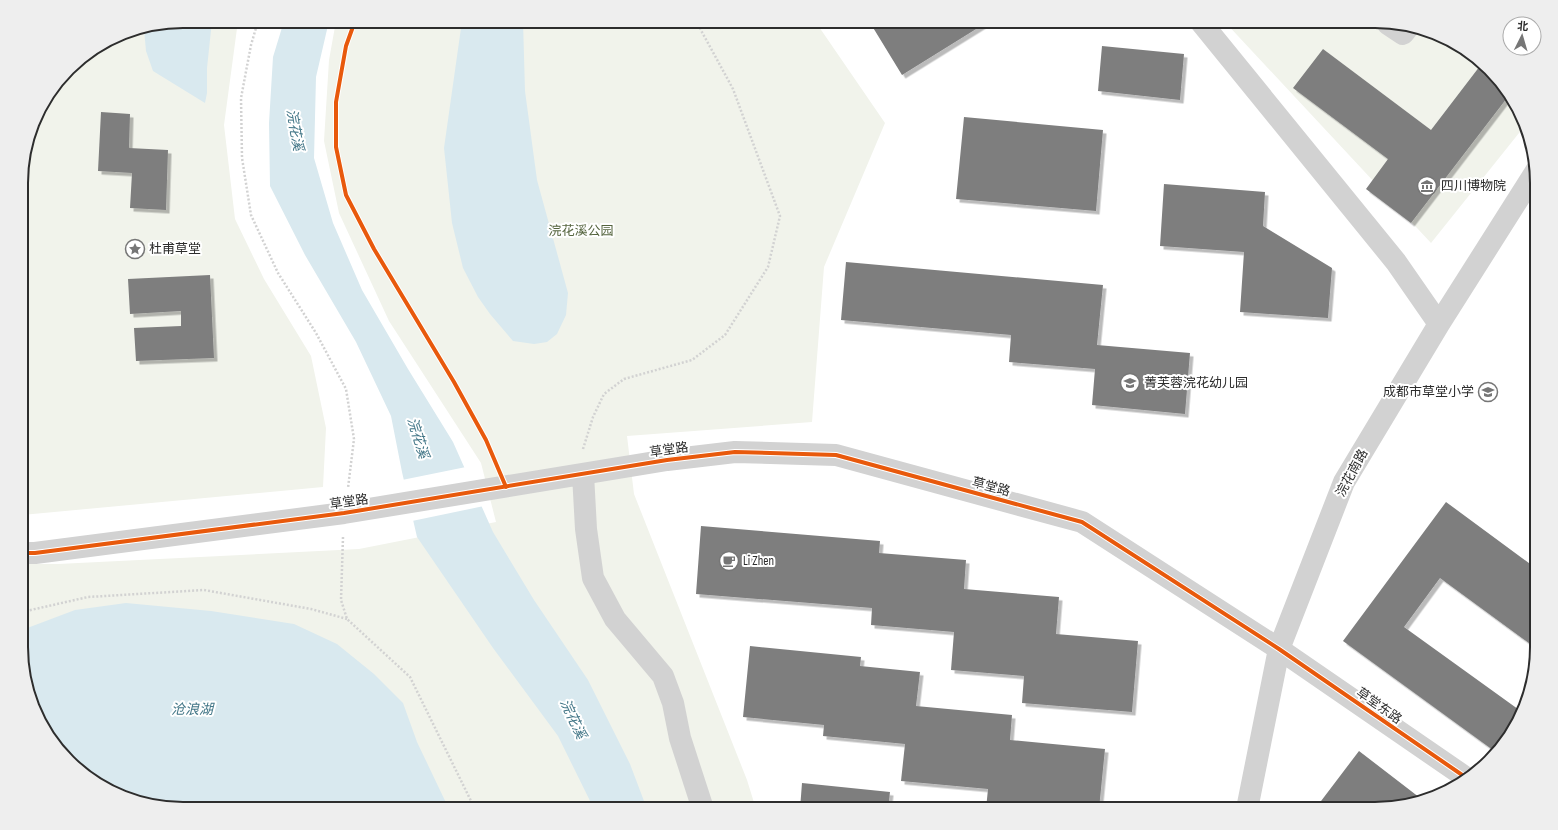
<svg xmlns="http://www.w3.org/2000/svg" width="1558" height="830" viewBox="0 0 1558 830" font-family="'Sofia Sans Condensed','Noto Sans SC',sans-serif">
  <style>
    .green { fill: #f1f3eb }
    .water { fill: #d9e9ef }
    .pier { fill: #fff }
    .building { fill: #7e7e7e; filter: url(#shadow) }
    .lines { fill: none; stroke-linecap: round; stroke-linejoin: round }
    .path { stroke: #d2d2d2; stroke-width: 2.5; stroke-dasharray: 2 2; stroke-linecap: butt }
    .minor { stroke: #d2d2d2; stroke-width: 22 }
    .cycleway-casing { stroke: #fff; stroke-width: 6 }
    .cycleway { stroke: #e8590c; stroke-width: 4 }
    .labels { text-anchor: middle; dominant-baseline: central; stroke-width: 4; stroke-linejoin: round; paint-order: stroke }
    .poi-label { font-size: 13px; fill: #2d2d2d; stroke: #fff; text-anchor: start }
    .park-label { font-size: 13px; fill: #55643e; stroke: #fff }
    .street-label { font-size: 13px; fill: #2d2d2d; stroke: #fff }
    .water-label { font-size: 14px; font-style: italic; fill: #427687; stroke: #fff }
    .rim { fill: none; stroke: #2d2d2d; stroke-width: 2 }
  </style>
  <defs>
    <filter id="shadow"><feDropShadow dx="3.5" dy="3.5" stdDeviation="0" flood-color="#0004"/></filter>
  </defs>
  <rect width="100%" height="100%" fill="#fff"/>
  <path class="green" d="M183 21H238L224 125 235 219 264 279 311 356 326 428 323 487 22 515 21 172 38 111 76 61 121 33Z
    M336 21H815L885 123 824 267 812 422 627 436 634 494 747 780 756 809H183L111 792 76 769 48 737 22 669V564H58L359 549 496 522 481 463 389 321 339 213 324 141 329 60Z
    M1224 21H1375L1447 38 1482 61 1510 93 1523 128 1431 243Z"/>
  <path class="water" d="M183 21H212L207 68V93L205 103 153 71 146 51 144 29Z
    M284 21H329L316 77 314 158 333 223 362 290 408 369 453 442 493 532 534 600 588 680 630 764 647 809H594L558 736 493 648 417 537 402 472 391 416 356 342 305 255 270 186 269 123 273 57Z
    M462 21H523L525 91 537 180 568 293 566 315 557 334 547 342 534 344 513 341 490 314 478 297 463 268 452 223 444 148Z
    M126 603 211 611 294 624 337 644 374 674 403 703 417 742 449 809H183L111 792 76 769 48 737 22 669V630L75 610Z"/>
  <path class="pier" d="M466 467 484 506 412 521 402 480Z"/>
  <path class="building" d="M869 21H989L902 75Z
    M1102 46 1184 54 1180 100 1098 91Z
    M1323 49 1431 130 1483 62 1510 93V94L1411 223 1366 189 1388 159 1293 88Z
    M101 112 130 114 129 148 168 150 166 210 130 208 132 173 98 171Z
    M964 117 1103 130 1096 211 956 199Z
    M1164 184 1265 192 1263 226 1332 268 1328 318 1240 312 1244 252 1160 246Z
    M846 262 1103 285 1097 345 1190 353 1185 414 1092 405 1095 369 1009 362 1011 335 841 320Z
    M210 275 214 358 136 361 134 328 181 326V311L130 314 128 279Z
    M1446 502 1537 569V649L1440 578 1404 627 1522 712 1520 719 1497 753 1343 641Z
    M701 526 880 541 879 553 966 560 964 589 1059 597 1056 634 1138 641 1132 712 1022 703 1024 676 951 670 954 632 871 625 872 608 696 594Z
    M750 646 861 657 860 666 920 672 916 706 1012 715 1010 740 1105 749 1099 809H986L988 789 901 781 905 744 823 736 824 725 743 717Z
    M1359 751 1424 801 1386 809H1315Z
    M802 783 890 792 888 809H800Z"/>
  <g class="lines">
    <path class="path" d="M258 21 251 45 241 98 242 158 251 215 278 273 316 333 346 389 354 439 348 488
      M355 21 346 46 336 102V147L346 195 374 249 454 382 486 440 496 464
      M583 449 593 417 604 394 624 379 692 360 725 335 768 267 780 216 733 89 696 21
      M343 537 341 600 347 619 410 677 475 809
      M22 612 88 597 204 590 311 609 347 619"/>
    <path class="minor" d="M1200 21 1396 262 1439 324
      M1388 24 1403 34 1407 29
      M583 474 586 529 593 578 615 619 663 676 673 703 680 738 703 809
      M22 553H35L344 513 667 460 735 452 836 455 1082 522 1279 649 1468 779
      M1247 809 1279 649 1344 482 1439 324 1536 171"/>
    <defs>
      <path id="cycleway" d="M355 21 346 46 336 102V147L346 195 374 249 454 382 486 440 506 487
        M22 553H35L344 513 667 460 735 452 836 455 1082 522 1279 649 1468 779"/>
    </defs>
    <use href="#cycleway" class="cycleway-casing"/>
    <use href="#cycleway" class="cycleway"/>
  </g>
  <defs>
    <symbol id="museum-ring" viewBox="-11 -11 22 22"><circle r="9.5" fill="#fff" stroke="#767676" stroke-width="1.5"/><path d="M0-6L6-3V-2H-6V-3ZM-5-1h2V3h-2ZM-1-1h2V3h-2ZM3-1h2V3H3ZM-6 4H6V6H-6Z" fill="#767676"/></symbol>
    <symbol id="sight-ring" viewBox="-11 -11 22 22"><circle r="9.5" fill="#fff" stroke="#767676" stroke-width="1.5"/><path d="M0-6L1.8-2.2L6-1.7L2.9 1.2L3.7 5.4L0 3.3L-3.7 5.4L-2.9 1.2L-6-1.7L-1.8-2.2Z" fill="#767676"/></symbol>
    <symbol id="school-ring" viewBox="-11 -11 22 22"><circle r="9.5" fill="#fff" stroke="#767676" stroke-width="1.5"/><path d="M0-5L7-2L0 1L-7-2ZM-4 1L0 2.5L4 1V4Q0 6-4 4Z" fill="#767676"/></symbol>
    <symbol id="cafe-ring" viewBox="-11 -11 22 22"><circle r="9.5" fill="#fff" stroke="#767676" stroke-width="1.5"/><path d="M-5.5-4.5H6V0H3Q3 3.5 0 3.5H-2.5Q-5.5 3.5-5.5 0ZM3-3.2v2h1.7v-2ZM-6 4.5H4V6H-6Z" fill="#767676"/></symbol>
  </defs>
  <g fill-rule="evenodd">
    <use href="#museum-ring" x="1416" y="175" width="22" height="22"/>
    <use href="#sight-ring" x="124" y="238" width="22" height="22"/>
    <use href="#school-ring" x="1119" y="372" width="22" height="22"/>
    <use href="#school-ring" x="1477" y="381" width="22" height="22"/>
    <use href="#cafe-ring" x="718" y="550" width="22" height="22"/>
  </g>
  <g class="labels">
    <g class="poi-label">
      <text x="1441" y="186">四川博物院</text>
      <text x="149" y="249">杜甫草堂</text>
      <text x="1144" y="383">菁芙蓉浣花幼儿园</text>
      <text x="1474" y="392" text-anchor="end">成都市草堂小学</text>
      <text x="743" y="561">Li Zhen</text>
    </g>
    <g class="park-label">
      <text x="581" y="231">浣花溪公园</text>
    </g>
    <g class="street-label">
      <text transform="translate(669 450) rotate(-8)">草堂路</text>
      <text transform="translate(1352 473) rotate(-62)">浣花南路</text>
      <text transform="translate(991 487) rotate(15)">草堂路</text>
      <text transform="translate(349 502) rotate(-8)">草堂路</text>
      <text transform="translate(1379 706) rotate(35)">草堂东路</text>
    </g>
    <g class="water-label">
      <text transform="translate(295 130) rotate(80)">浣花溪</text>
      <text transform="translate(418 438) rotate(73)">浣花溪</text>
      <text x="192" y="709">沧浪湖</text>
      <text transform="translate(573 719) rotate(65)">浣花溪</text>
    </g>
  </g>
  <path d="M0 0H1558V830H0ZM183 28H1375A155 155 0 0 1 1530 183V647A155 155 0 0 1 1375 802H183A155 155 0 0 1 28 647V183A155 155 0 0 1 183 28Z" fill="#eee" fill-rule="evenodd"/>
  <path class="rim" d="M183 28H1375A155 155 0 0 1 1530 183V647A155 155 0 0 1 1375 802H183A155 155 0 0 1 28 647V183A155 155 0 0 1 183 28Z"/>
  <g transform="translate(1522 36) rotate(5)"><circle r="19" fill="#ffffff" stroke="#ababab"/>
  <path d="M0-3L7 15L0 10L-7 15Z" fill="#767676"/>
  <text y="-6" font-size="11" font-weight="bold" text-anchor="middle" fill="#2d2d2d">北</text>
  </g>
</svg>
